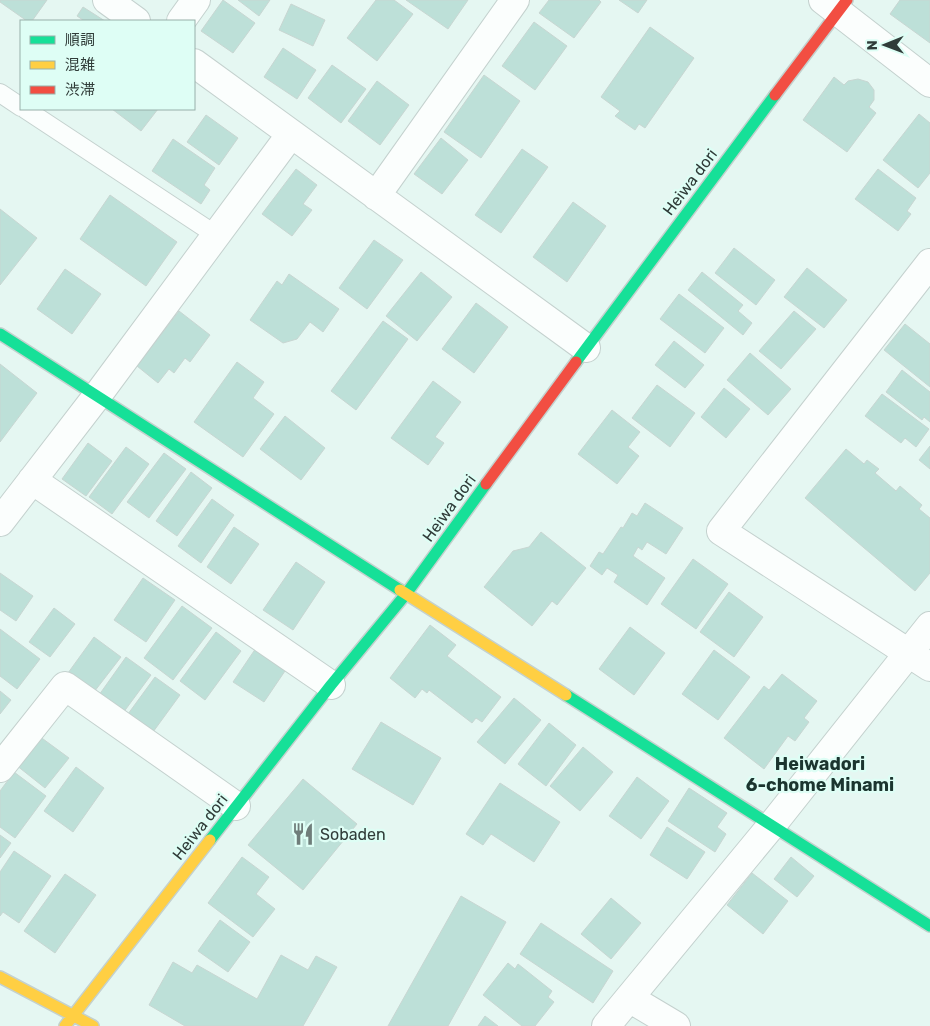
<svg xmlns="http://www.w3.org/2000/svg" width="930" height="1026" viewBox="0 0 930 1026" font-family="Rubik,'Noto Sans JP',sans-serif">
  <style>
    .building { fill: #bde0d8; stroke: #c8d6d2 }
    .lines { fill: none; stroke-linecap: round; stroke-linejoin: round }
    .lane-casing { stroke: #c4d1ce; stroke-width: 20 }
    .street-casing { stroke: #c4d1ce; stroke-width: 30 }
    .fast-casing { stroke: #c4d1ce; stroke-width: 14 }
    .slow-casing { stroke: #c4d1ce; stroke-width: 14 }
    .jam-casing { stroke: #c4d1ce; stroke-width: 14 }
    .lane { stroke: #fbfefd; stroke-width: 18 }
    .street { stroke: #fbfefd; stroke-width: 28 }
    .fast { stroke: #16e098; stroke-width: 11 }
    .slow { stroke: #ffcf43; stroke-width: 11 }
    .jam { stroke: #f24e42; stroke-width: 11 }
    .labels { text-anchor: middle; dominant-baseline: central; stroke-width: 4.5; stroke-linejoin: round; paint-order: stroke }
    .street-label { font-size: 16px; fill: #303c39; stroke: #defef5 }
    .poi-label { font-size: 16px; fill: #303c39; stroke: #defef5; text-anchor: start }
    .neighbourhood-label { font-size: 18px; font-weight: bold; fill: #1b352f; stroke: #defef5 }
  </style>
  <rect width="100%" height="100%" fill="#e5f7f2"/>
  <path class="building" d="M0 0H47L32 21H27L0 2Z
    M223 0 255 23 233 53 201 31Z
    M238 0H270L259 16Z
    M376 0H394L413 14 377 61 347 38Z
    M406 0H468L448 29Z
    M549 0H599L601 2 574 38 539 13Z
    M619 0H647L638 13Z
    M900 0H930V43L890 14Z
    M291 4 325 20 313 46 279 30Z
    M83 7 105 21H82L83 20 77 16Z
    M534 22 567 46 535 90 502 66Z
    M650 27 694 58 645 128 639 124 635 130 615 116 620 111 601 97Z
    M283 48 316 70 297 99 264 77Z
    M332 65 366 89 341 123 308 98Z
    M484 75 520 101 481 158 444 132Z
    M834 77 844 85 848 81 858 79 868 82 874 90V100L869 107 876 113 847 152 803 120Z
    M377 81 409 105 380 145 348 121Z
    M112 109H158L141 131Z
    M919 114 930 123V173L918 188 883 160Z
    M206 115 238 138 219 165 187 142Z
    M441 138 468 160 442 194 414 174Z
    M173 139 215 168 204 185 210 190 201 204 152 171Z
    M522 149 548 167 501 233 475 215Z
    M296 169 317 185 303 204 312 210 292 236 262 214Z
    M878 169 916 198 907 211 911 214 898 231 855 199Z
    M110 195 177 242 146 286 80 239Z
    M573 202 606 226 567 282 533 257Z
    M0 209 37 238 0 285Z
    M374 240 403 260 367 309 339 288Z
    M734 248 775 280 756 305 715 273Z
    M807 268 847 300 824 328 784 297Z
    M65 269 101 294 72 334 37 309Z
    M421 272 452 297 417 341 386 316Z
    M702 272 743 305 738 311 752 323 743 335 688 290Z
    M289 274 339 309 323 332 310 322 297 339 283 343 250 320 277 281 282 285Z
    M679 294 724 328 705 353 660 319Z
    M476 303 508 327 474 373 442 349Z
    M179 311 210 335 190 362 185 358 174 373 169 369 158 383 137 366Z
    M794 311 816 329 781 369 759 351Z
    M383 321 408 339 356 410 331 391Z
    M905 324 930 344V387L884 350Z
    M674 341 704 365 685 388 655 365Z
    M750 353 791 389 768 415 727 380Z
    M237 362 264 382 253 398 274 414 243 457 194 422Z
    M0 364 37 393 0 442Z
    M902 370 930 392V422L924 417 922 420 886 392Z
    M433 381 461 402 435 437 444 443 428 465 391 438Z
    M657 385 695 413 670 447 632 418Z
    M724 388 750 409 726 438 701 417Z
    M882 394 929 429 916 447 905 438 901 443 865 416Z
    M612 410 640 432 628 447 639 456 617 484 578 454Z
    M285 416 325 448 301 480 260 449Z
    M88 443 112 461 86 496 62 479Z
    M930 446V469L919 460Z
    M126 447 149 464 112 514 89 497Z
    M846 449 864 464 867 460 879 469 875 473 896 491 900 486 922 505 919 509 930 518V573L915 591 805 498Z
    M164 453 186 469 149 518 127 502Z
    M191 472 212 488 177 536 156 521Z
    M212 499 234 515 201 563 178 546Z
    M645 503 683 528 666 554 647 542 642 550 638 547 633 556 665 578 647 605 614 582 618 575 607 568 602 575 590 566 599 552 603 554 621 527 623 528 632 513 637 516Z
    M234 527 259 544 231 584 207 567Z
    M541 532 586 568 557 605 552 601 532 626 484 587 513 551 529 547Z
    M693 559 728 584 696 629 661 604Z
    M296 562 325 582 293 630 263 610Z
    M0 573 33 596 16 621 0 610Z
    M143 578 175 600 146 642 114 620Z
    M729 592 763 617 734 657 700 632Z
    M182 606 212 628 173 680 144 658Z
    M54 608 75 624 50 657 29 642Z
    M430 625 456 645 447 656 501 697 482 722 476 718 472 723 429 690 427 693 422 689 415 698 390 678Z
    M630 627 665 653 634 695 599 669Z
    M0 629 40 659 17 689 0 676Z
    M216 632 241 651 205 700 180 681Z
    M94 637 121 657 94 692 68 673Z
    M256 648 287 668 264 702 233 682Z
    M714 650 750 677 718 720 682 694Z
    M126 657 151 675 123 713 99 695Z
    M782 674 817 701 804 718 809 722 795 741 788 736 764 769 724 738 764 686 769 690Z
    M155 677 180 695 153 732 128 714Z
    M0 691 11 700 0 714Z
    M514 698 541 720 505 764 477 742Z
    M381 722 441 758 413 805 352 769Z
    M549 723 576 745 546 786 518 764Z
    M39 736 69 758 45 788 16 765Z
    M583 747 613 772 580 811 550 786Z
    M76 767 104 788 73 832 44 811Z
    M14 772 46 796 15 838 0 827V791Z
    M637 777 669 801 641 839 609 816Z
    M303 779 357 824 303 890 248 845Z
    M500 783 560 822 534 862 491 834 483 845 466 834Z
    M689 788 727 813 717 827 726 834 715 852 668 821Z
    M667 827 705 852 687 879 650 855Z
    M0 835 11 843 0 858Z
    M14 851 51 876 19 923 3 912 0 916V872Z
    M242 857 269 877 256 894 275 909 253 937 208 903Z
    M791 857 814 876 797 897 774 879Z
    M752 873 788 901 763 934 727 905Z
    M65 874 96 895 55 953 24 931Z
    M461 896 506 922 448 1026H388Z
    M611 898 641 923 611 959 581 934Z
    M220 920 250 942 228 972 198 951Z
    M541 923 613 971 593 1003 520 954Z
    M281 955 308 970 316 956 337 967 303 1026H185L149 1005 173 962 192 973 197 965 257 999Z
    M508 963 515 969 518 964 552 991 548 997 554 1002 535 1026H522L483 995Z
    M485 1016 498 1026H478Z"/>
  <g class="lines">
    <defs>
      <path id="lane" d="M0 93 21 107
        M25 109 216 235"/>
      <path id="street" d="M107 0 136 21
        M823 0 930 83
        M181 21 196 0
        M194 63 586 348
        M376 196 515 0
        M930 263 721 531 930 667
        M32 480 331 685
        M0 522 97 396 291 134
        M0 768 65 686 236 806
        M629 998 676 1026
        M606 1026 772 825 930 626"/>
      <path id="fast" d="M0 334 400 590
        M576 362 775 95
        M566 695 930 926
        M210 840 331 685 406 594 486 484"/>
      <path id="slow" d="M400 590 566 695
        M0 977 93 1026
        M65 1026 210 840"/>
      <path id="jam" d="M775 95 847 0
        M486 484 576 362"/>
    </defs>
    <use href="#lane" class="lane-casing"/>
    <use href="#street" class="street-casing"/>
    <use href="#fast" class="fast-casing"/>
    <use href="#slow" class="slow-casing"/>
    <use href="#jam" class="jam-casing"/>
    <use href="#lane" class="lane"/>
    <use href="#street" class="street"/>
    <use href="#fast" class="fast"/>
    <use href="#slow" class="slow"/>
    <use href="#jam" class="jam"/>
  </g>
  <defs>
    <symbol id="restaurant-bare" viewBox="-9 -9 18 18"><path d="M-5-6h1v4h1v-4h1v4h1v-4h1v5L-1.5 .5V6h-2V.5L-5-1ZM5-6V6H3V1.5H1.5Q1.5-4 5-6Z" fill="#6f7d7a" stroke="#defef5" stroke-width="2.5" paint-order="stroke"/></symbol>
  </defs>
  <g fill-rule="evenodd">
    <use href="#restaurant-bare" x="287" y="818" width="32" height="32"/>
  </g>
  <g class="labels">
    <g class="street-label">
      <text transform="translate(690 182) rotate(-53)">Heiwa dori</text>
      <text transform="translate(449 508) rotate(-54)">Heiwa dori</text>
      <text transform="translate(200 827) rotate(-52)">Heiwa dori</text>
    </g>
    <g class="poi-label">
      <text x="320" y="834">Sobaden</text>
    </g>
    <g class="neighbourhood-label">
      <text x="820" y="764">Heiwadori<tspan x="820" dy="21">6-chome Minami</tspan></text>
    </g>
  </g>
  <rect x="20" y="20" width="175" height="90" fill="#defef5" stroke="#98b0aa"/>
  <rect x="30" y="36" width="25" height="8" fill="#16e098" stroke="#98b0aa"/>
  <text x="65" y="45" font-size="15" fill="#303c39">順調</text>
  <rect x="30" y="61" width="25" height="8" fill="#ffcf43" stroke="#98b0aa"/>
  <text x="65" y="70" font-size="15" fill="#303c39">混雑</text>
  <rect x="30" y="86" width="25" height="8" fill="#f24e42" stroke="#98b0aa"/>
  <text x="65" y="95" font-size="15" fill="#303c39">渋滞</text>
  <g transform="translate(885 45) rotate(269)" stroke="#defef5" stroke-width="4" paint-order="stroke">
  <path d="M0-4L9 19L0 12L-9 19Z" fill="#303c39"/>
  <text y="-8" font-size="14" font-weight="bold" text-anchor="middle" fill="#303c39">N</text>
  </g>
</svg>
